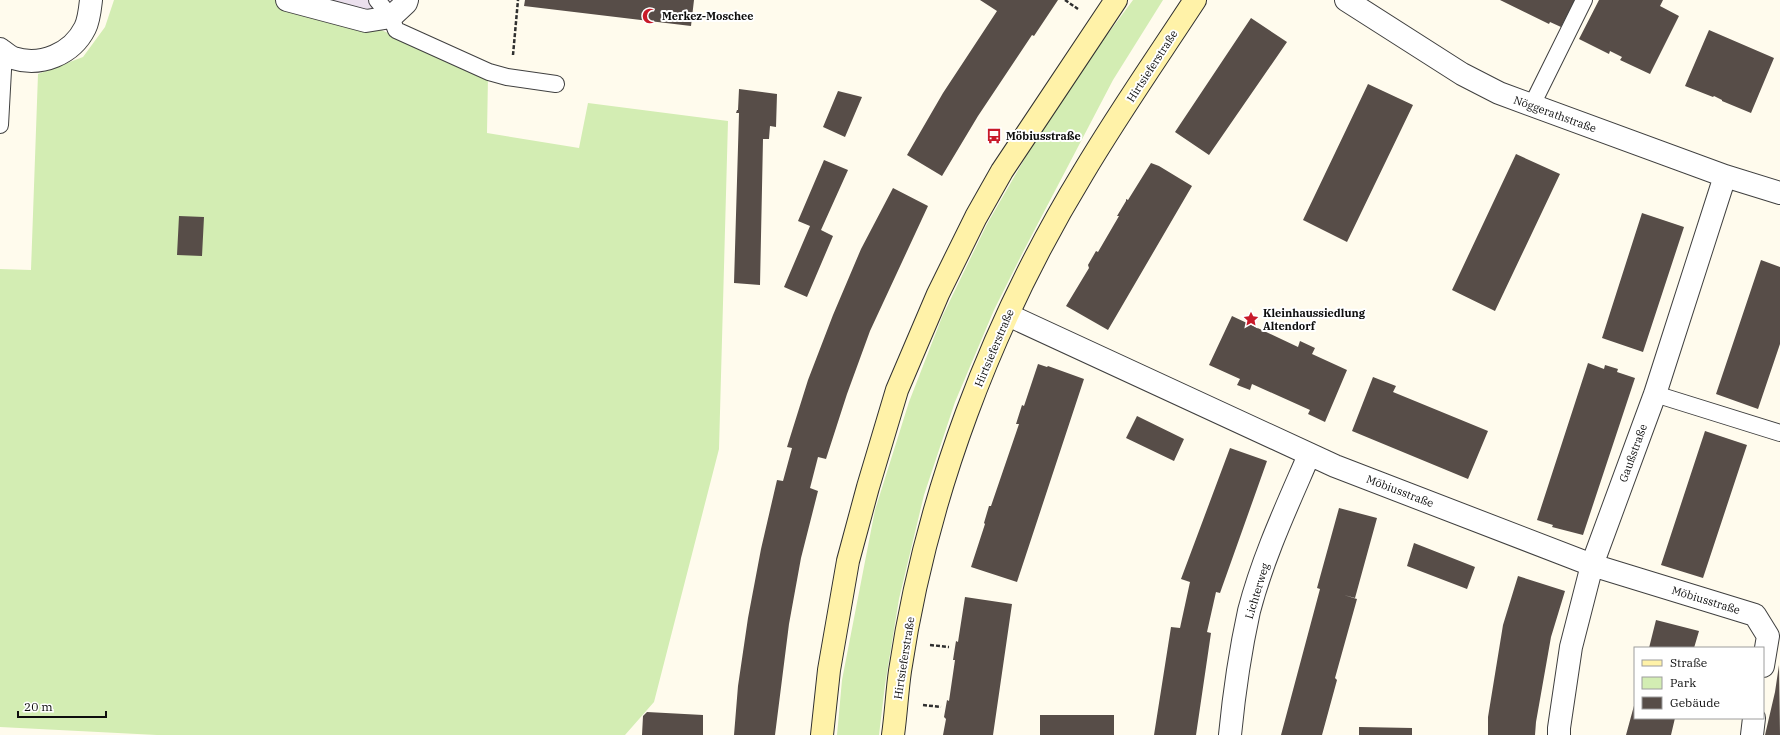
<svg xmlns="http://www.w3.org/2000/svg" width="1780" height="735" viewBox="0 0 1780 735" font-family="'IBM Plex Serif',serif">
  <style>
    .industrial { fill: #ebe0ed }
    .green { fill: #d3edb3 }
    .building { fill: #574d48 }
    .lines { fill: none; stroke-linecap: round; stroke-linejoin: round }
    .lane-casing { stroke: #404040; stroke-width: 18 }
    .street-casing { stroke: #404040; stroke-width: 24 }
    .secondary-casing { stroke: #2f2f2f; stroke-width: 24 }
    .path { stroke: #2f2f2f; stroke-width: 2.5; stroke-dasharray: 4 2; stroke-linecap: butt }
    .lane { stroke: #fff; stroke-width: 16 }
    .street { stroke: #fff; stroke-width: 22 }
    .secondary { stroke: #fff2a8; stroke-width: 22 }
    .labels { text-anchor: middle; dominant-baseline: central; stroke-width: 4; stroke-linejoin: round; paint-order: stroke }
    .poi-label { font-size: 11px; font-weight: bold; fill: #0d0d0d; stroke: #fff; text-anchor: start }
    .street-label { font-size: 11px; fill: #0d0d0d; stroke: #fff }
  </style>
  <rect width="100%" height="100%" fill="#fffbed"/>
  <path class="industrial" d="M295 0H405L389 15Z"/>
  <path class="green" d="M114 0H278L365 23 488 76 487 133 579 148 588 103 728 121 719 449 654 702 625 735H157L0 727V269L31 270 38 74 83 57 105 27Z
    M1133 0H1163L1113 80 1023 252 994 310 955 402 924 495 899 599 885 685 879 735H837L842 680 875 510 909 402 942 317 987 224 1032 146 1104 39Z"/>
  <path class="building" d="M525 0H694L691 26 524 6Z
    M980 0H1058L1034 36 1032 35 978 116 942 176 907 155 943 93 997 11Z
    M1500 0H1575L1561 27 1550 22 1549 24Z
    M1599 0H1663L1660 6 1679 16 1650 74 1620 60 1622 57 1610 51 1609 54 1579 39Z
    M1251 18 1287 42 1209 155 1175 132Z
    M1709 30 1774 58 1751 113 1722 101V100L1714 96 1713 97 1685 86Z
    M1368 84 1413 105 1347 242 1303 220Z
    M739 89 777 94 776 127 770 126 769 139H763L760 285 734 283 739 113H736L737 110H738Z
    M838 91 862 97 845 137 823 127Z
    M1516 154 1560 174 1495 311 1452 290Z
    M824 160 848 170 821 230 833 236 807 297 784 287 810 226 798 221Z
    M1151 163 1159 166 1192 186 1108 330 1066 306 1089 268 1088 265 1096 251 1098 252 1119 216H1117L1126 201V199L1128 200Z
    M893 188 928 206 870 331 847 394 826 459 818 457 810 488 818 491 801 558 789 624 775 735H734L738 686 748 618 761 549 777 480 783 481 792 448 787 447 808 380 833 315 861 249Z
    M1642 213 1684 227 1643 352 1602 338Z
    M179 216 204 217 202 256 177 255Z
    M1761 260 1780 267V344L1758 409 1716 394Z
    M1232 316 1298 347 1300 341 1315 348 1312 354 1347 370 1325 422 1308 414 1310 410 1252 384 1250 390 1237 385 1240 379 1209 365Z
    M1588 363 1604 369 1605 365 1618 369 1617 372 1635 378 1583 535 1552 527 1553 525 1537 520Z
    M1038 364 1047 367 1048 366 1084 379 1017 582 971 567 985 524 984 523 989 506H991L1019 424H1016L1022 405 1024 406Z
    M1373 377 1396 386 1393 392 1488 431 1468 479 1352 431Z
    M1137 416 1184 439 1174 461 1126 438Z
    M1705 431 1747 445 1703 578 1661 565Z
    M1230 448 1267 461 1220 593 1216 592 1207 632 1211 633 1196 735H1154L1171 627 1180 628 1190 582 1181 579Z
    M1339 508 1377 518 1355 598 1344 595 1357 599 1335 678 1337 680 1322 735H1281L1320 589 1317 588Z
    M1414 543 1475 567 1467 589 1407 566Z
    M1518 576 1565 591 1551 637 1536 722 1535 735H1488V717L1503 625Z
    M965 597 1012 604 993 735H943L946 719 944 717 947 700 949 701 955 660H953L956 641 958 642Z
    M1656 620 1699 631 1694 648H1649Z
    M1779 665 1780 735H1765L1775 692Z
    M1635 702V718H1675L1671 735H1626Z
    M647 712 703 715V735H642L643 716Z
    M1040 715H1114V735H1040Z
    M1359 727 1412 728V735H1359Z"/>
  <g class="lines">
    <defs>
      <path id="lane" d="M377 0 391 17 396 30 489 72 507 77 556 84
        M1532 105 1584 0
        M0 125 4 52
        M1655 394 1780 433"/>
      <path id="street" d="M287 0 366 21 391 17 406 3 407 0
        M1346 0 1462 74 1499 93 1725 176 1780 193
        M0 49C4 52 9 56 13 58 41 67 72 54 85 28 89 20 90 9 91 0
        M1008 315 1335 466 1592 565 1755 615 1768 636 1763 666
        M1230 735C1234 694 1240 652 1249 611 1263 557 1287 506 1309 455
        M1559 735V728L1571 647 1592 565 1655 394 1725 176
        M1752 735 1754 718"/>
      <path id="secondary" d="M822 735 829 670 848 561 868 487 897 390 938 294 976 217 1002 171 1116 0
        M893 735C896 714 897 692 900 671 926 496 991 324 1083 173 1118 114 1157 58 1195 0"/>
    </defs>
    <use href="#lane" class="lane-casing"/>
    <use href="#street" class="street-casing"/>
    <use href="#secondary" class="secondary-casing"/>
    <path class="path" d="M1065 0 1078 9
      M513 55 518 0
      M930 645 949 647
      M923 705 941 707"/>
    <use href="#lane" class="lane"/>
    <use href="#street" class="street"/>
    <use href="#secondary" class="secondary"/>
  </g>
  <defs>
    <symbol id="mosque-bare" viewBox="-9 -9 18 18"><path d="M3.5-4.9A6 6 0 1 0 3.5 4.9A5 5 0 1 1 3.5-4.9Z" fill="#c81a29" stroke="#fff" stroke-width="2.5" paint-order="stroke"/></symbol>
    <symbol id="bus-bare" viewBox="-9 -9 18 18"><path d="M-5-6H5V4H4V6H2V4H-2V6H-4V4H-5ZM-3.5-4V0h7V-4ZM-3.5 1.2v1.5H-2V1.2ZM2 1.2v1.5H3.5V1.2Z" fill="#c81a29" stroke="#fff" stroke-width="2.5" paint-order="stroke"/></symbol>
    <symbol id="sight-bare" viewBox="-9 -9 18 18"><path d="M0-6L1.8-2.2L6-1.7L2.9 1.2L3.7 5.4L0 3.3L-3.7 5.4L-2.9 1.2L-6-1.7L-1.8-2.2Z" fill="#c81a29" stroke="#fff" stroke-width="2.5" paint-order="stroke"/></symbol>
  </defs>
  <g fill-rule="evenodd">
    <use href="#mosque-bare" x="639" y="5" width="22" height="22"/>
    <use href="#bus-bare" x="983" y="125" width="22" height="22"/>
    <use href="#sight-bare" x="1240" y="308" width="22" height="22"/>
  </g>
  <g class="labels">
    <g class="poi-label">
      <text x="662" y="16">Merkez-Moschee</text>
      <text x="1006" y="136">Möbiusstraße</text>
      <text x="1263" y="313">Kleinhaussiedlung<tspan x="1263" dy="13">Altendorf</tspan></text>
    </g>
    <g class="street-label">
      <text transform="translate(1152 66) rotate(-57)">Hirtsieferstraße</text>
      <text transform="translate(1555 114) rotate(20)">Nöggerathstraße</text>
      <text transform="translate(994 348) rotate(-67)">Hirtsieferstraße</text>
      <text transform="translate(1633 453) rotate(-70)">Gaußstraße</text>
      <text transform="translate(1400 491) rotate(21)">Möbiusstraße</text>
      <text transform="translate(1257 591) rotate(-73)">Lichterweg</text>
      <text transform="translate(1706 600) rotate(17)">Möbiusstraße</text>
      <text transform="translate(904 658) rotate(-81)">Hirtsieferstraße</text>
    </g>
  </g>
  <rect x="1634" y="647" width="130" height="72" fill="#ffffff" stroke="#9e9e9e"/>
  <rect x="1642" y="660" width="20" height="6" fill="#fff2a8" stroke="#9e9e9e"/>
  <text x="1670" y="667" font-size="12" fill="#0d0d0d">Straße</text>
  <rect x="1642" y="677" width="20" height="12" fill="#d3edb3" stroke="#9e9e9e"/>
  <text x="1670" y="687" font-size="12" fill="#0d0d0d">Park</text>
  <rect x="1642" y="697" width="20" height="12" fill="#574d48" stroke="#9e9e9e"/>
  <text x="1670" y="707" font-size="12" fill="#0d0d0d">Gebäude</text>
  <path d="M18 711v6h88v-6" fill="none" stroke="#0d0d0d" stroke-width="2"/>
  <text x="24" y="711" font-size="12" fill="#0d0d0d" stroke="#ffffff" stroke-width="3" paint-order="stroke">20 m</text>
</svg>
